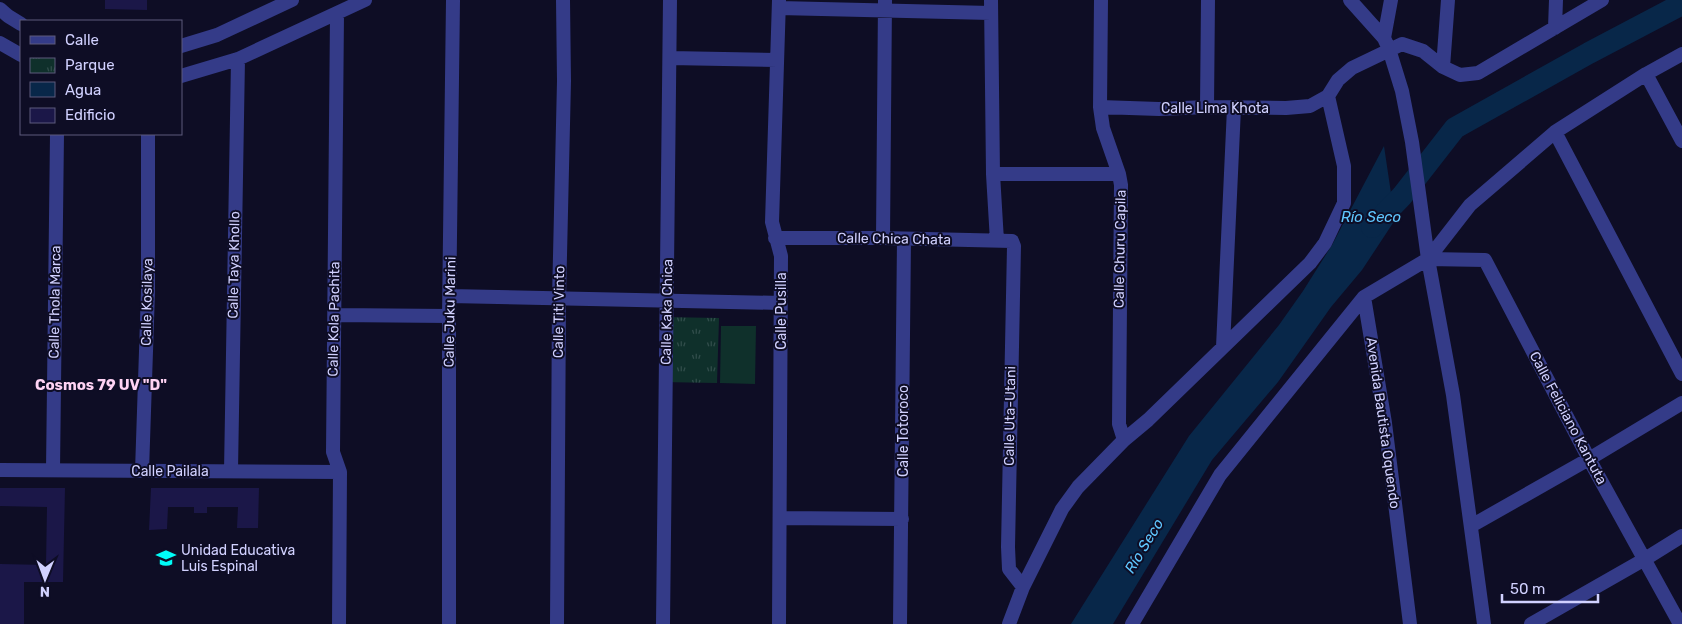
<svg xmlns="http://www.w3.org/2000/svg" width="1682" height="624" viewBox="0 0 1682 624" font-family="Rubik,sans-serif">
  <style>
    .park { fill: url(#park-tufts) }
    .garden { fill: #0f302b }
    .water { fill: #082749 }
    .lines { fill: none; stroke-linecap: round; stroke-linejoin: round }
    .river { stroke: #082749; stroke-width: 22 }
    .building { fill: #1b1748 }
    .minor { stroke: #343b88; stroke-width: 14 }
    .labels { text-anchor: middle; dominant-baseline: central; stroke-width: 4; stroke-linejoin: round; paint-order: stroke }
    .street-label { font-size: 14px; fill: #d1d1ff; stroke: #0e0d25 }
    .poi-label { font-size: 14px; fill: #d1d1ff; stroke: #0e0d25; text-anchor: start }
    .water-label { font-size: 15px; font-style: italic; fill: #5fc7ff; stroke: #0e0d25 }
    .neighbourhood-label { font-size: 15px; font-weight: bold; fill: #ffd3f4; stroke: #0e0d25 }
  </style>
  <defs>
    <pattern id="park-tufts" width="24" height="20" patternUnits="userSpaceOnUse" patternTransform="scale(1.25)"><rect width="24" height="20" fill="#0f302b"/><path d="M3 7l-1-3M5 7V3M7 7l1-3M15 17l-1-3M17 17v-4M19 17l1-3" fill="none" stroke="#314d4b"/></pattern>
  </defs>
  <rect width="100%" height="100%" fill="#0e0d25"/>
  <path class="park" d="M663 317 719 318 717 383 662 382Z"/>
  <path class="garden" d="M721 326H756L755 384 720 383Z"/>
  <path class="water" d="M1384 146 1395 220 1362 270 1331 307 1278 382 1212 460 1113 624H1071L1189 436 1279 325 1303 291 1332 245Z"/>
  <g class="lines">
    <path class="river" d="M1372 227 1402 196 1455 128 1589 53 1682 4"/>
  </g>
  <path class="building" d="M105 0H147V10L105 9Z
    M0 488H65L63 582H24V624H0V564L46 565 47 507 0 506Z
    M151 488H259L258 528H237L238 507H207V513H194V507H168L167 529 149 530Z"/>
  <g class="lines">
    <path class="minor" d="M779 0 772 222 781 256 779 624
      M991 0 993 174 997 241
      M1101 0 1100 107 1103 128 1119 174 1121 185 1119 424 1124 440
      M1350 0 1384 38 1389 49 1402 91 1412 142 1428 259 1453 395 1484 624
      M779 8 991 13
      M0 9 8 16 21 24
      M337 14 333 452 340 472 339 624
      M1555 28 1556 0
      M1384 38 1391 0
      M0 43 21 55
      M181 46 217 35 292 0
      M670 58 777 60
      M1443 67 1448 0
      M1646 74 1682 141
      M181 76 238 59 365 0
      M1100 107 1159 109 1207 107 1286 108 1310 106 1328 96
      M1207 107 1208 0
      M1555 132 1682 374
      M993 174H1119
      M775 238H883L1012 241 1014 246 1008 547 1009 569 1023 587
      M883 238 885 0
      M1428 259 1485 260 1589 459 1680 624
      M450 296 781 303
      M1364 297 1385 423 1410 624
      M335 315 449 316
      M1223 347 1234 108
      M0 470 340 472
      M53 470 57 134
      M142 471 148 291V134
      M231 471 238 59
      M780 518 902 519
      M1471 526 1589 459 1682 403
      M449 624V316L453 0
      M557 624 559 299 564 81 563 0
      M663 624 670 0
      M900 624 904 239
      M1009 624 1023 587 1062 509 1078 487 1124 440 1148 420 1278 294 1310 263 1325 243 1344 203V166L1328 96 1338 80 1352 68 1402 44 1423 51 1443 67 1460 75 1478 73 1602 0
      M1132 624 1220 475 1364 297 1428 259 1470 205 1555 132 1646 74 1682 54
      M1531 624 1645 559 1682 536"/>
  </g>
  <defs>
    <symbol id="school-bare" viewBox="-9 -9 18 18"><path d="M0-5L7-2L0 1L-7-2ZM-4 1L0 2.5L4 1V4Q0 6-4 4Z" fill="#00fcf8" stroke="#0e0d25" stroke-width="2.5" paint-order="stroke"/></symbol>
  </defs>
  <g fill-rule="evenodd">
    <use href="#school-bare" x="152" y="544" width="28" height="28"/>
  </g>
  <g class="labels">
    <g class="street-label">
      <text x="1215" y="108">Calle Lima Khota</text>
      <text transform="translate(894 239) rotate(1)">Calle Chica Chata</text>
      <text transform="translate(1120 249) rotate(-89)">Calle Churu Capila</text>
      <text transform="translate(234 265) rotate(-89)">Calle Taya Khollo</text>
      <text transform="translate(55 302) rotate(-89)">Calle Thola Marca</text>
      <text transform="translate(147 302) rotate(-89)">Calle Kosilaya</text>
      <text transform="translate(781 311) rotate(-90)">Calle Pusilla</text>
      <text transform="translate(450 312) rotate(-89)">Calle Juku Marini</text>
      <text transform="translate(559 312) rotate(-89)">Calle Titi Vinto</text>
      <text transform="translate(667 312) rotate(-89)">Calle Kaka Chica</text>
      <text transform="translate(334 319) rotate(-89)">Calle Kola Pachita</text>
      <text transform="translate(1010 416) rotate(-89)">Calle Uta-Utani</text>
      <text transform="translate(1568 418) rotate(62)">Calle Feliciano Kantuta</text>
      <text transform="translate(1383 423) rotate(82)">Avenida Bautista Oquendo</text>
      <text transform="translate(903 431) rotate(-90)">Calle Totoroco</text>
      <text x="170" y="471">Calle Pailala</text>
    </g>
    <g class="poi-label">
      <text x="181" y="550">Unidad Educativa<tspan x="181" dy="16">Luis Espinal</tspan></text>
    </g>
    <g class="water-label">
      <text x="1371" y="217">Río Seco</text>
      <text transform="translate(1144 546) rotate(-59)">Río Seco</text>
    </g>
    <g class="neighbourhood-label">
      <text x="101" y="385">Cosmos 79 UV "D"</text>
    </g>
  </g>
  <rect x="20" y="20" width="162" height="115" fill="#0e0d25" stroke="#5c5b7c"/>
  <rect x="30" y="36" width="25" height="8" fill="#343b88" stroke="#5c5b7c"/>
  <text x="65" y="45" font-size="15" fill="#d1d1ff">Calle</text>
  <rect x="30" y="58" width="25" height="15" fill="url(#park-tufts)" stroke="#5c5b7c"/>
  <text x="65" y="70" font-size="15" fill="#d1d1ff">Parque</text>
  <rect x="30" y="82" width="25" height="15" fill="#082749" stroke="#5c5b7c"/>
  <text x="65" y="95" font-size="15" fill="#d1d1ff">Agua</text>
  <rect x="30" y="108" width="25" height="15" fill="#1b1748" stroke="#5c5b7c"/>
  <text x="65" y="120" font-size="15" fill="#d1d1ff">Edificio</text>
  <g transform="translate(45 579) rotate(181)" stroke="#0e0d25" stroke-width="4" paint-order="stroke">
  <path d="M0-4L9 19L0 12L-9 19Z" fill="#d1d1ff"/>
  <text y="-8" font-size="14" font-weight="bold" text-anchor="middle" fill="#d1d1ff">N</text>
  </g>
  <path d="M1502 594v8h96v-8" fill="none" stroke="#d1d1ff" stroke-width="2.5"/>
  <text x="1510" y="594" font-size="15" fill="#d1d1ff" stroke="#0e0d25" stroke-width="4" paint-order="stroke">50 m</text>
</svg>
